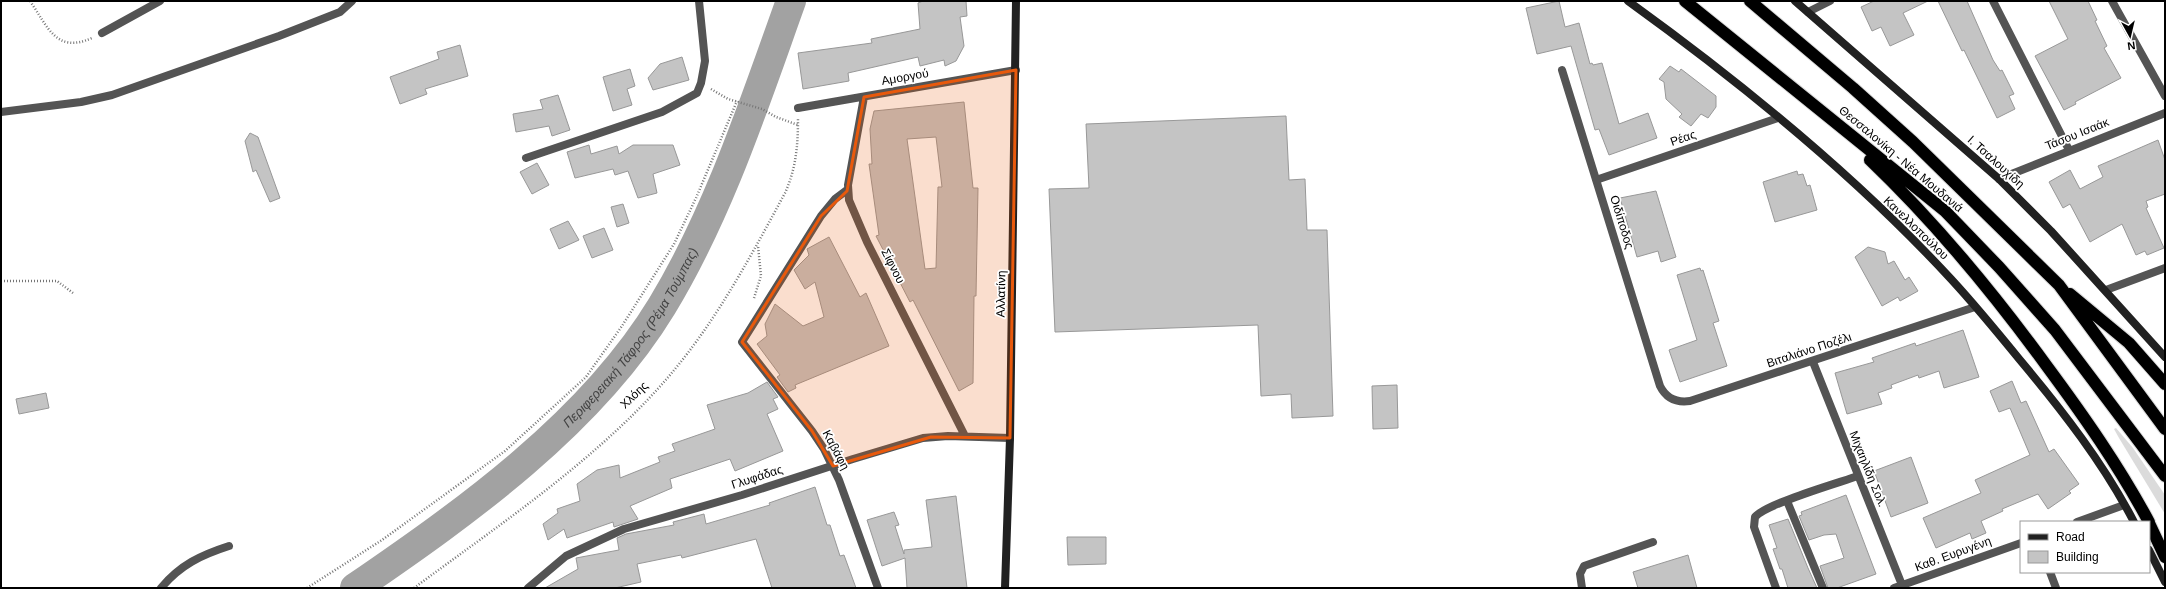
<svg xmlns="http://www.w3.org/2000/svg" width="2166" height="589" viewBox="0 0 2166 589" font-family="Helvetica,sans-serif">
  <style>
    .green { fill: #dbdbdb }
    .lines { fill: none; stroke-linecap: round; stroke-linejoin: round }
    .river { stroke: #a2a2a2; stroke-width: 30 }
    .building { fill: #c4c4c4; stroke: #989898; fill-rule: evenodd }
    .highway-casing { stroke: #dbdbdb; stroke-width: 14 }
    .path { stroke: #767676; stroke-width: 2.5; stroke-dasharray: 1 2; stroke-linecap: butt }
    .lane { stroke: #545454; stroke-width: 8 }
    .street { stroke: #545454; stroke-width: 8 }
    .secondary { stroke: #212121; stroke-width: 8 }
    .highway { stroke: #000; stroke-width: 12 }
    .marked { fill: #e8590c; fill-opacity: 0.2; stroke: #e8590c; stroke-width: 3; stroke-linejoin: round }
    .labels { text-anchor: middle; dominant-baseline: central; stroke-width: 3.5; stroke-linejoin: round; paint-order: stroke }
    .street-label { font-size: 12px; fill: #000; stroke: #fff }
    .water-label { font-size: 13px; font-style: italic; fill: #434343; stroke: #fff }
  </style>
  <rect width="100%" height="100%" fill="#fff"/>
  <path class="green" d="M2116 428 2133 448 2165 495V514L2119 438 2114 429Z"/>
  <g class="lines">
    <path class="river" id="s1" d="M355 588C466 512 591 423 662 306 719 212 754 104 791 1"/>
  </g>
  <path class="building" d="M923 1H966L967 16 960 17 964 46 956 61 945 66 944 60 920 66 918 57 848 73 849 81 803 89 798 53 872 43 871 39 920 29 918 3Z
    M1559 1 1565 27 1579 23 1590 64 1592 63 1593 65 1602 63 1619 124 1648 113 1657 138 1609 155 1599 129 1595 130 1571 46 1537 54 1526 8Z
    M1874 1H1928L1903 13 1914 35 1890 46 1881 27 1872 31 1861 7Z
    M1938 1H1967L1993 60 2000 71 2002 70 2014 94 2009 96 2015 109 1997 118 1964 50 1962 51Z
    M2049 1H2088L2097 20 2095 21 2107 46 2104 48 2121 78 2075 102 2076 104 2064 110 2035 56 2068 39Z
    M460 45 468 76 425 89 427 94 400 104 390 77 439 59 437 52Z
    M682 57 689 80 653 90 648 78 660 64Z
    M1670 66 1679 72 1681 69 1716 96V107L1708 118 1701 114 1691 126 1679 117 1682 114 1666 99 1664 82 1659 79Z
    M630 69 635 86 627 89 632 105 613 111 603 77Z
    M558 95 570 130 552 136 549 126 516 132 513 114 543 109 540 100Z
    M964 102 973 188H978L976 296H974L973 383 959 391 913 300 910 302 876 236 879 235 869 164H872L870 129 874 111ZM936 137 942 187H938L936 268 925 269 907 139Z
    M1286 116 1289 180 1305 179 1307 230H1327L1333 416 1292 418 1291 394 1261 396 1258 325 1055 332 1049 189 1089 188 1086 124Z
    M250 133 258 137 280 198 270 202 256 170 253 172 245 141Z
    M2158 140 2165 160V194L2146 201 2148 207 2146 208 2164 248 2147 255 2145 251 2136 255 2122 224 2090 242 2070 204 2063 208 2049 182 2070 170 2080 189 2103 177 2098 166Z
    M589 145 591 154 617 146 619 154 633 145H673L680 165 653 174 657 193 638 198 628 171 615 175 613 169 575 178 567 152Z
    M537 163 549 185 532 194 520 172Z
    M1797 171 1798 175 1803 174 1807 186 1810 185 1817 210 1775 222 1763 182Z
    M1656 191 1676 257 1661 262 1658 251 1637 257 1620 198Z
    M623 204 629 223 617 227 611 207Z
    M568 221 579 240 559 249 550 229Z
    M604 228 613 250 592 258 583 236Z
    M829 237 860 297 866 293 889 346 795 385 796 388 788 392 777 377 780 375 757 344 767 336 765 324 775 304 803 326 824 317 815 282 805 289 794 270 809 255 807 249Z
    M1868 247 1885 252 1888 264 1894 261 1905 280 1909 277 1918 291 1900 301 1898 297 1882 306 1855 257Z
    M1700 268 1701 271 1703 270 1719 321 1713 323 1727 366 1680 382 1669 350 1697 340 1677 275Z
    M1963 330 1979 377 1944 388 1939 371 1919 378 1918 375 1891 385 1892 388 1878 393 1882 404 1847 414 1835 373 1874 362 1872 358 1915 343 1916 346Z
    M2012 381 2021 403 2026 401 2049 452 2054 449 2079 484 2069 491 2071 493 2048 509 2038 494 2002 509 2003 511 1981 521 1986 533 1972 539 1970 533 1936 548 1923 518 1981 493 1975 480 2030 455 2010 408 1999 412 1990 391Z
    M767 382 778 397 773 399 778 409 767 414 783 451 735 471 730 459 670 479 672 488 630 506 638 519 614 527 613 522 567 538 564 529 548 540 543 524 558 513 557 509 580 501 577 484 597 470 619 465 620 478 660 462 658 457 675 451 672 444 715 429 707 405 748 393Z
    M1397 385 1398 428 1373 429 1372 386Z
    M46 393 49 408 19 414 16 399Z
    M1911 457 1928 503 1891 517 1874 471Z
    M815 487 827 525H830L840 556 844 555 856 588H772L756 539 682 558 681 555 637 564 641 582 615 588H545L578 569 576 558 619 550 617 538 626 534 674 525 673 522 704 514 706 524 770 505 769 503Z
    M1846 495 1876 574 1837 588H1828L1820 566 1844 558 1836 534 1824 535 1809 540 1799 516 1802 515 1801 512Z
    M956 496 967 588H907L905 558 882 566 867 520 894 512 899 525 895 526 904 554V550L932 547 926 500Z
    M1788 519 1808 568 1817 588H1788L1782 569H1780L1773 549 1777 548 1769 525Z
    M1067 537H1106V564L1068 565Z
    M1688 555 1697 588H1638L1633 572Z"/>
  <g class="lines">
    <defs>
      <path id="highway" d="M1685 1 1945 211 1999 267 2055 330 2165 476
        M1750 1 1853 88 1913 142 2059 285 2165 429
        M1870 160C1937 224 1992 291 2046 365 2083 415 2119 466 2149 522
        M2070 294 2129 343 2165 384
        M2149 523 2165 557"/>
    </defs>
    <use href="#highway" class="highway-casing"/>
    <path class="path" d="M30 1C48 27 56 54 92 38
      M711 89 728 99 762 109 776 117 798 125
      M1 281H57L73 293
      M754 298 761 276 758 246
      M307 588 382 540 505 451 586 377 622 326 674 244 696 198 737 101
      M414 588C503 522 604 455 675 369 719 316 752 254 785 193 796 169 798 145 798 119"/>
    <path class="lane" d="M161 588C180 565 201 555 229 546"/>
    <path class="street" d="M1993 1 2069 150
      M2112 1 2165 96
      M1808 12 1830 1
      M102 33 160 1
      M1562 70 1660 386C1666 398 1676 403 1690 401L1975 307
      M864 97 848 185 849 200 867 242 965 436
      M798 108 1016 70
      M1 112 81 102 112 95 279 36 340 12 352 1
      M526 158 662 112 697 93 701 83 705 61 699 1
      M1999 179 2165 113
      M1596 180 1778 118
      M847 190 835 199 821 216 742 342 812 431 824 449 839 480 878 588
      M2106 290 2165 268
      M1813 362 1902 585
      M1787 501 1823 588
      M2077 522 2124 505
      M2050 572 2056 588
      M528 588 566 556 624 529 742 495 853 459 923 438 948 436 1010 438
      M1582 588 1580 574 1584 566 1653 542
      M1776 588 1754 527 1755 517C1765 504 1838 483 1858 476
      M1894 588 2021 543"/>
    <path class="secondary" d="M1628 1C1743 84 1855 175 1951 279 1975 305 1998 333 2020 360 2062 410 2104 464 2134 522
      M1795 1 1999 179 2051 231 2165 357
      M2149 550 2165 582
      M1005 588 1010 438 1016 1"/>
    <use href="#highway" class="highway"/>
  </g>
  <path class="marked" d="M1016 70 1010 438 931 437 833 466 812 431 742 342 821 216 847 191 864 97Z"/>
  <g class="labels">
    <g class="street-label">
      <text transform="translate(905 77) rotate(-10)">Αμοργού</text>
      <text transform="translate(2077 134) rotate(-22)">Τάσου Ισαάκ</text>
      <text transform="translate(1683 138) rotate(-19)">Ρέας</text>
      <text transform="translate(1901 159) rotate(40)">Θεσσαλονίκη - Νέα Μουδανιά</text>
      <text transform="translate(1996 162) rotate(42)">Ι. Τσαλουχίδη</text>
      <text transform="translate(1622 222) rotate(73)">Οιδίποδος</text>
      <text transform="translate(1916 228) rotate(44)">Κανελλοπούλου</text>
      <text transform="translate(893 266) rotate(63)">Σίφνου</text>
      <text transform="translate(1001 294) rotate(-89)">Αλλατίνη</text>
      <text transform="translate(1809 350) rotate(-18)">Βιταλιάνο Ποζέλι</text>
      <text transform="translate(634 395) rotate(-44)">Χλόης</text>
      <text transform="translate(836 450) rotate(62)">Καβάφη</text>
      <text transform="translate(1868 469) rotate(68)">Μιχαηλίδη Σολ.</text>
      <text transform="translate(757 477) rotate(-18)">Γλυφάδας</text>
      <text transform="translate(1953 554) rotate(-20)">Καθ. Ευρυγένη</text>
    </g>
    <g class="water-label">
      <text stroke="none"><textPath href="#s1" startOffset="376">Περιφερειακή Τάφρος (Ρέμα Τούμπας)</textPath></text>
    </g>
  </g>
  <rect width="2166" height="589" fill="none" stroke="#000000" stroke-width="4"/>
  <rect x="2020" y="521" width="130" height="52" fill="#ffffff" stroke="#999999"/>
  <rect x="2028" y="534" width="20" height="6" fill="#212121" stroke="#999999"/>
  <text x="2056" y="541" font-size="12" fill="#000000">Road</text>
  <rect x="2028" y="551" width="20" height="12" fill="#c4c4c4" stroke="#999999"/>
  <text x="2056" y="561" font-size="12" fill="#000000">Building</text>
  <g transform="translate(2130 36) rotate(172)" stroke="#ffffff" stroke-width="3" paint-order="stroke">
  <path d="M0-3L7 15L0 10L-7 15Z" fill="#000000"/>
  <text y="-6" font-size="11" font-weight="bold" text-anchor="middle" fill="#000000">N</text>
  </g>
</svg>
